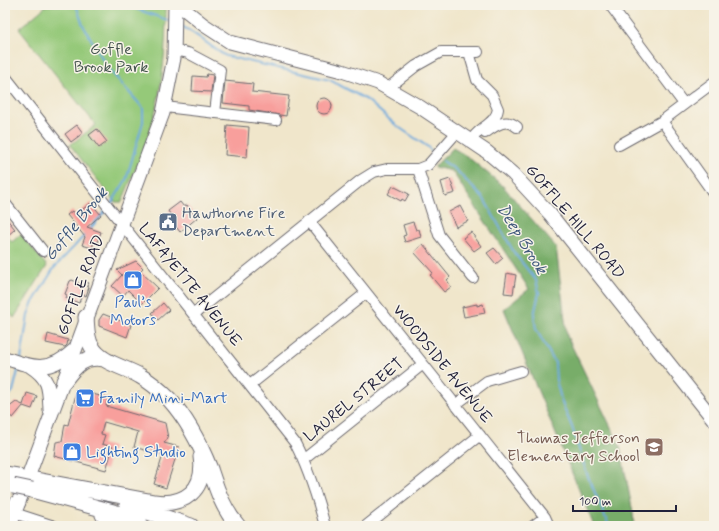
<svg xmlns="http://www.w3.org/2000/svg" width="719" height="531" viewBox="0 0 719 531" font-family="Mynerve,sans-serif">
  <style>
    .green { fill: #95c979; stroke: #5c765a }
    .forest { fill: #78ad69; stroke: #4d6852 }
    .lines { fill: none; stroke-linecap: round; stroke-linejoin: round }
    .stream { stroke: #6ba9dd; stroke-width: 2 }
    .building { fill: #f89f9c }
    .minor-casing { stroke: #6a676d; stroke-width: 12 }
    .major-casing { stroke: #6a676d; stroke-width: 15 }
    .highway-casing { stroke: #6a676d; stroke-width: 17 }
    .minor { stroke: #fff; stroke-width: 10 }
    .major { stroke: #fff; stroke-width: 13 }
    .highway { stroke: #fff; stroke-width: 15 }
    .highway-bridge-casing { stroke: #6a676d; stroke-width: 17; stroke-linecap: butt }
    .highway-bridge { stroke: #fff; stroke-width: 15 }
    .labels { text-anchor: middle; dominant-baseline: central; stroke-width: 3; stroke-linejoin: round; paint-order: stroke }
    .park-label { font-size: 16px; fill: #44544e; stroke: #f7f3e8 }
    .service-label { font-size: 16px; fill: #4e5e75; stroke: #f7f3e8; text-anchor: start }
    .street-label { font-size: 16px; fill: #22223b; stroke: #f7f3e8 }
    .shop-label { font-size: 16px; fill: #366cbe; stroke: #f7f3e8; text-anchor: start }
    .education-label { font-size: 16px; fill: #785e54; stroke: #f7f3e8; text-anchor: end }
    .water-label { font-size: 17px; font-style: italic; fill: #3f587c; stroke: #f7f3e8 }
  </style>
  <rect width="100%" height="100%" fill="#f7f3e8"/>
  <filter id="ink" filterUnits="userSpaceOnUse"><feTurbulence type="fractalNoise" baseFrequency=".025" numOctaves="2"/><feDisplacementMap in="SourceGraphic" scale="8" xChannelSelector="R" yChannelSelector="G"/><feConvolveMatrix kernelMatrix="1 2 1 2 8 2 1 2 1" color-interpolation-filters="sRGB"/></filter>
  <filter id="wash" filterUnits="userSpaceOnUse"><feTurbulence type="fractalNoise" baseFrequency=".012" numOctaves="4" result="noise"/><feDisplacementMap in="SourceGraphic" scale="16" xChannelSelector="R" yChannelSelector="G"/><feGaussianBlur stdDeviation="0.9" result="paint"/><feColorMatrix in="noise" values="0 0 0 0 0 0 0 0 0 0 0 0 0 0 0 0 0 1.4 0 .05"/><feComposite in="paint" operator="in"/></filter>
  <g filter="url(#wash)">
    <rect width="100%" height="100%" fill="#f0e6cb"/>
    <path class="green" d="M45 5H158L166 9C166 48 163 86 152 124 145 151 132 176 122 202H115L70 145 96 125 19 29 45 7Z
      M21 234 47 266 14 318 5 307V238L7 236 12 242Z"/>
    <path class="forest" d="M453 148 468 157 502 185 556 247 567 336 620 446 633 513 634 526H594L504 309 529 289 452 171 434 167Z"/>
    <g class="lines">
      <path class="stream" d="M76 5 83 25 107 67 143 108V122L126 180 111 204
        M125 5 170 21
        M179 25C197 33 210 47 226 56L330 80 367 100 397 126 428 147 432 152
        M443 161 456 170 484 199 515 254 536 280 539 293 534 315 536 329 555 363 556 380 562 403 572 427 587 474 609 526
        M89 230 107 209
        M21 359 28 315 32 304 54 268 85 235
        M5 401 13 391 19 367"/>
    </g>
    <g id="blocks">
      <path class="building" d="M207 74 213 75 211 92 192 91 193 76 206 77Z
        M225 81 253 84 252 92 289 96 286 116 249 110V106L223 103Z
        M316 106a8 8 0 1 1 16 0a8 8 0 1 1-16 0Z
        M77 125 83 133 71 142 65 134Z
        M227 125 249 127 247 157 225 155Z
        M97 129 107 142 99 148 89 135Z
        M450 179 455 193 445 196 441 182Z
        M393 186 409 194 405 201 402 199 401 201 388 194Z
        M180 202 184 207 187 205 197 218 180 232 170 219 172 217 168 211Z
        M91 203 101 215 87 227 101 232 97 243 94 242 92 248 82 245 85 237 67 215 72 211 75 215Z
        M460 206 468 221 456 227 449 212Z
        M5 217 15 229 5 238Z
        M413 222 416 230 419 229 421 237 405 242 403 236 406 235 403 225Z
        M471 232 481 246 474 251 463 238Z
        M423 244 450 277 447 280 451 287 444 292 430 275 433 273 414 252Z
        M494 248 503 258 496 264 487 253Z
        M136 261 143 268 140 271 158 288 142 304 128 290 123 296 112 286 122 275 117 270Z
        M507 273 516 275 513 294 504 293Z
        M72 280 81 284 82 281 89 283 87 286 89 287 86 296 82 294 79 303 66 298 67 295 65 294 70 281Z
        M163 303 169 310 158 320 152 313Z
        M477 304V306L483 304 485 313 464 317 462 307Z
        M103 314 131 325 127 337 99 326V320Z
        M48 334 68 340 67 345 65 347 46 343Z
        M77 390 108 398 106 406 165 423 168 438 164 443 179 447 166 488 154 484 163 455 134 447 138 432 104 422 101 434 105 435 102 444 113 447 106 470 54 456 56 442 62 441 65 424 68 425Z
        M27 393 37 396 32 409 23 406 13 418 5 413 8 408 16 402 23 405Z"/>
    </g>
  </g>
  <g filter="url(#ink)">
    <use href="#blocks" fill-opacity="0" stroke="#6a676d" stroke-width="1"/>
    <g class="lines">
      <defs>
        <path id="minor" d="M610 5 684 104
          M175 50 188 53 220 70 215 113
          M469 52 477 80 492 95 498 109C496 124 477 128 471 141
          M5 76 295 443C309 470 317 496 325 526
          M388 88 416 66 441 52H478
          M165 107 276 120
          M662 121 714 194
          M485 133C495 126 506 117 517 127
          M619 145 662 121 714 82
          M418 169 439 235 473 278
          M5 203 43 251
          M309 221 514 478 545 517 549 526
          M194 314 361 180 374 172 387 169H418L428 165 457 132
          M250 385 366 293
          M455 405 487 381 521 371
          M303 460 423 364
          M14 513 54 526
          M366 526 480 435
          M533 526 545 517"/>
        <path id="major" d="M179 5 204 25 230 42 342 71 378 83 420 107 487 152 513 174 550 214 714 420
          M5 358C35 368 49 373 74 350
          M30 366C50 379 49 388 50 410
          M10 526 163 113 174 58 175 5"/>
        <path id="highway" d="M86 317C87 327 86 338 92 347 101 363 125 367 140 376 151 382 160 390 169 399 187 419 200 444 210 469 217 490 223 509 238 526
          M64 381C75 366 84 355 104 359
          M5 474 17 476
          M36 480 154 502C185 506 206 490 201 457
          M32 490 139 519
          M127 505 191 526
          M103 515 123 526
          M5 519 18 502"/>
      </defs>
      <use href="#minor" class="minor-casing"/>
      <use href="#major" class="major-casing"/>
      <use href="#highway" class="highway-casing"/>
      <use href="#minor" class="minor"/>
      <use href="#major" class="major"/>
      <use href="#highway" class="highway"/>
      <defs>
        <path id="highway-bridge" d="M13 486 32 490"/>
      </defs>
      <use href="#highway-bridge" class="highway-bridge-casing"/>
      <use href="#highway-bridge" class="highway-bridge"/>
    </g>
  </g>
  <defs>
    <symbol id="civic-square" viewBox="-11 -11 22 22"><rect x="-9" y="-9" width="18" height="18" rx="4" fill="#5c6f8a" stroke="#f7f3e8"/><path d="M-.6-6.5H3V-4.5H.6V-3L4-1V1h2V6H-6V1h2V-1L-.6-3ZM-1.2 2.5V6h2.4V2.5Z" fill="#fff"/></symbol>
    <symbol id="shop-square" viewBox="-11 -11 22 22"><rect x="-9" y="-9" width="18" height="18" rx="4" fill="#3f7fe0" stroke="#f7f3e8"/><path d="M-5-2.5h2.3a2.7 3.5 0 0 1 5.4 0H5L5.5 6h-11ZM-1.5-2.5h3a1.5 2.3 0 0 0-3 0Z" fill="#fff"/></symbol>
    <symbol id="supermarket-square" viewBox="-11 -11 22 22"><rect x="-9" y="-9" width="18" height="18" rx="4" fill="#3f7fe0" stroke="#f7f3e8"/><path d="M-6-5.5h2.5l.6 2H6L4.5 2H-2.5L-4.4-4H-6ZM-1.5 3.2a1.3 1.3 0 1 0 .1 0ZM3 3.2a1.3 1.3 0 1 0 .1 0Z" fill="#fff"/></symbol>
    <symbol id="school-square" viewBox="-11 -11 22 22"><rect x="-9" y="-9" width="18" height="18" rx="4" fill="#8d6e63" stroke="#f7f3e8"/><path d="M0-5L7-2L0 1L-7-2ZM-4 1L0 2.5L4 1V4Q0 6-4 4Z" fill="#fff"/></symbol>
  </defs>
  <g fill-rule="evenodd">
    <use href="#civic-square" x="157" y="211" width="22" height="22"/>
    <use href="#shop-square" x="122" y="269" width="22" height="22"/>
    <use href="#supermarket-square" x="74" y="387" width="22" height="22"/>
    <use href="#school-square" x="643" y="436" width="22" height="22"/>
    <use href="#shop-square" x="61" y="441" width="22" height="22"/>
  </g>
  <g class="labels">
    <g class="park-label">
      <text x="111" y="49">Goffle<tspan x="111" dy="18">Brook Park</tspan></text>
    </g>
    <g class="service-label">
      <text x="182" y="213">Hawthorne Fire<tspan x="182" dy="18">Department</tspan></text>
    </g>
    <g class="street-label">
      <text transform="translate(575 222) rotate(50)">GOFFLE HILL ROAD</text>
      <text transform="translate(81 285) rotate(-69)">GOFFLE ROAD</text>
      <text transform="translate(190 285) rotate(51)">LAFAYETTE AVENUE</text>
      <text transform="translate(442 364) rotate(51)">WOODSIDE AVENUE</text>
      <text transform="translate(354 400) rotate(-39)">LAUREL STREET</text>
    </g>
    <g class="shop-label">
      <text x="133" y="302" text-anchor="middle">Paul’s<tspan x="133" dy="18">Motors</tspan></text>
      <text x="99" y="398">Family Mini-Mart</text>
      <text x="86" y="452">Lighting Studio</text>
    </g>
    <g class="education-label">
      <text x="640" y="438">Thomas Jefferson<tspan x="640" dy="18">Elementary School</tspan></text>
    </g>
    <g class="water-label">
      <text transform="translate(76 224) rotate(-51)">Goffle Brook</text>
      <text transform="translate(522 239) rotate(58)">Deep Brook</text>
    </g>
  </g>
  <rect width="719" height="531" fill="none" stroke="#f7f3e8" stroke-width="20"/>
  <path d="M573 505v6h103v-6" fill="none" stroke="#22223b" stroke-width="2"/>
  <text x="579" y="505" font-size="12" fill="#22223b" stroke="#f7f3e8" stroke-width="3" paint-order="stroke">100 m</text>
</svg>
